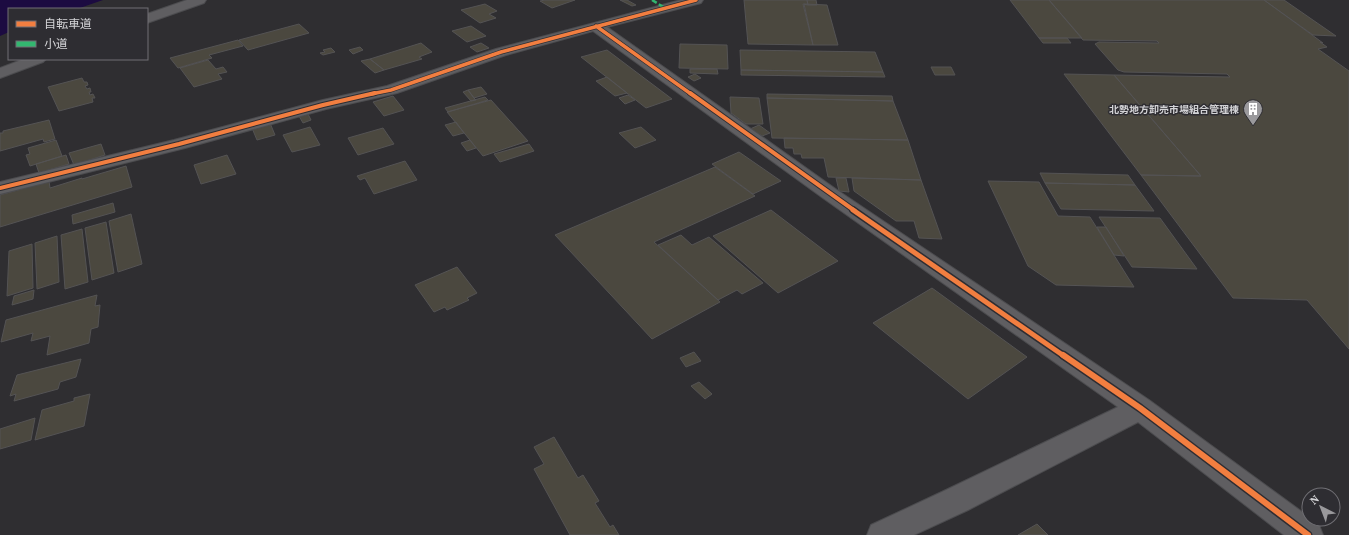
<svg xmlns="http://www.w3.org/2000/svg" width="1349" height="535" viewBox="0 0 1349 535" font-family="'Source Serif 4','Noto Sans JP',serif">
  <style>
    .water { fill: #1c0b41 }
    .building { fill: #4b483f; stroke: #545354 }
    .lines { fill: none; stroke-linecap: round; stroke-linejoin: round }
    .minor-casing { stroke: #4c4c4f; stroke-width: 2 }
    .minor { fill: #5f5e61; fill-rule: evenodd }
    .quiet { stroke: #33b770; stroke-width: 2.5; stroke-dasharray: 5.5 2.5; stroke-linecap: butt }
    .cycleway-far3-casing { stroke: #2e2d32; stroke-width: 5 }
    .cycleway-far2-casing { stroke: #2e2d32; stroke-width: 6 }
    .cycleway-far1-casing { stroke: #2e2d32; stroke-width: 8 }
    .cycleway-casing { stroke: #2e2d32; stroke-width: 9 }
    .cycleway-far3 { stroke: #f27e40; stroke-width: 3.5 }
    .cycleway-far2 { stroke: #f27e40; stroke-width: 4 }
    .cycleway-far1 { stroke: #f27e40; stroke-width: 5 }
    .cycleway { stroke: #f27e40; stroke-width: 6 }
    .labels { text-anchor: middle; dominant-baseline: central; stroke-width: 3; stroke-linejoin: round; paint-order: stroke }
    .far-poi-label { font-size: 10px; font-weight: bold; fill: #d3d3d6; stroke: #2e2d32; text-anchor: end }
  </style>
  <rect width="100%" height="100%" fill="#2f2e31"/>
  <path class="water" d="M0 0H103L77 9H9V32L0 36Z"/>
  <path class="building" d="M545 0H575L552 8 540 1Z
    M620 0H627L636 5 632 6Z
    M744 0H807L808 5 803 4 813 45 748 44Z
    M807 0H816L817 5H808Z
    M1010 0H1049L1082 38H1039Z
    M1049 0H1264L1323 43 1320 42 1327 47 1318 49 1349 71V349L1307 300 1233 298 1141 175 1201 176 1114 75 1230 77 1227 74 1124 72 1118 70 1095 44 1099 42 1159 43 1157 41 1083 40Z
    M1264 0H1284L1336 36 1313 35Z
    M485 4 497 11 489 14 496 18 480 23 461 10Z
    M804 4 827 5 838 45H813Z
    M299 24 309 33 248 50 239 40Z
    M471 26 486 36 467 42 452 31Z
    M1039 38H1067L1071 43H1043Z
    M238 40 243 46 209 55 212 58 178 68 170 58Z
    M421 43 432 52 419 57 422 59 384 70 370 59Z
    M481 43 489 48 477 52 470 47Z
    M680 44 727 45 728 69 679 68Z
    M360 47 363 50 353 54 349 50Z
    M331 48 335 52 323 55 320 53 325 52 323 50Z
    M607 50 672 99 646 108 581 57Z
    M740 50 875 52 883 72 741 70Z
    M370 59 384 70 375 73 361 61Z
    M208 60 216 69 223 67 227 72 218 74 222 79 194 87 180 68Z
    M931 67H951L955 75H935Z
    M690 69H717L718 74 690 73Z
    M741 70 883 72 885 77 741 75Z
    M695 74 701 78 694 81 688 77Z
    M1064 74 1114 75 1201 176 1141 175Z
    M607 77 627 93 615 96 596 81Z
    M82 78 84 82H87L88 85 85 86 87 89 90 88 91 92H89L90 95 93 94 95 98H92L93 102 59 111 48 87Z
    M481 87 487 94 474 98 468 90Z
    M468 90 474 98 476 100 471 101 463 92Z
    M767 94 892 96 893 101 767 98Z
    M628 95 635 100 625 104 619 98Z
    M393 96 404 110 384 116 373 102Z
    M485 97 488 100 448 112 445 108Z
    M730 97 759 98 763 124H746L731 113Z
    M767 98 893 101 908 140 772 138Z
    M491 100 528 141 483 156 447 112Z
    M308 114 311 120 303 123 299 116Z
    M49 120 55 139 44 142 43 139 0 151V133H3V131Z
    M456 122 464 133 453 136 445 125Z
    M270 123 275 135 257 140 252 128Z
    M759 125 770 133 762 136 750 129Z
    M310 127 320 145 292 152 283 135Z
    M641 127 656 140 635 148 619 133Z
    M383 128 394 144 358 155 348 138Z
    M784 138 908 140 921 180 828 177 824 158H802L801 154H794L793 148H785Z
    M56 140 62 156 30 166 26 155 30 154 28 148Z
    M470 140 476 148 467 151 461 143Z
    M101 144 105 155 74 165 69 153Z
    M529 144 534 151 500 162 494 154Z
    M739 152 781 181 753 194 712 164Z
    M66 155 69 164 39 173 36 164Z
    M227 155 236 174 201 184 194 165Z
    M405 161 417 180 374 194 365 178 360 180 357 176Z
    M126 166 132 187 0 227V195L49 181 50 188 82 178V179Z
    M715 167 755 196 654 242 720 302 652 339 555 235Z
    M1040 173 1128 175 1135 185 1045 183Z
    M836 178H846L849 192 839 191Z
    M852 178 921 180 942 239 919 238 914 221H896L854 191Z
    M988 181 1039 182 1058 216 1090 217 1134 287 1056 285 1028 266Z
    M1045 183 1135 185 1154 211 1061 209Z
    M113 203 115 212 73 224 72 215Z
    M771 210 838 261 778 293 713 236Z
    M131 214 142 264 118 272 109 221Z
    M1099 217 1160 218 1197 269 1132 267Z
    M106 222 114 273 92 280 85 228Z
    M1097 227H1106L1124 256 1114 255Z
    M82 229 88 282 65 289 61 235Z
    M681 235 692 245 709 237 763 283 742 294 737 290 718 300 658 245Z
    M57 236 59 282 37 289 35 243Z
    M32 244 33 288 7 296 9 251Z
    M457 267 477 293 467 298 469 300 447 310 445 307 434 312 415 285Z
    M932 288 1027 357 968 399 873 323Z
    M34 290 33 299 12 305 14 296Z
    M97 295 95 306 100 305 98 327 91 329 89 343 47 355 50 336 31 341 33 333 1 342 6 320Z
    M694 352 701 361 686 367 680 358Z
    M81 359 76 377 60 382 58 389 14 401 16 394 10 396 17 375Z
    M699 382 712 394 705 399 691 386Z
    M90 394 84 426 35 440 42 410 74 401V398Z
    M35 418 31 440 0 449V429Z
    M554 437 578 478 583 475 599 501 595 503 610 527 613 525 619 535H570L534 469 544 464 534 447Z
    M1037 524 1048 535H1018Z"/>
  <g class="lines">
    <defs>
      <path id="minor" d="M187 0H206L204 3 147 23V14Z
        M681 0H703L701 3 607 27 837 190 1149 400 1309 517V519L1319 525 1323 535H1284L1138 422 968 510 914 535H867L871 525 946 490 1118 407 823 198 593 31 506 55 397 93 326 109 185 148 0 194V182L174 140 323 100 387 86 496 49Z
        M24 59H46L43 62 0 78V68Z"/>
    </defs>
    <use href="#minor" class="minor-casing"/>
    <use href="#minor" class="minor"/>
    <path class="quiet" d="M652 0 665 8"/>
    <defs>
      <path id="cycleway-far3" d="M596 26 691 94
        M371 94 391 90 501 52 696 0"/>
      <path id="cycleway-far2" d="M690 93 855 211
        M0 188 179 144 323 105 375 93"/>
      <path id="cycleway-far1" d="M853 210 1064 356"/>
      <path id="cycleway" d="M1063 355 1140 408 1308 535"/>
    </defs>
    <use href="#cycleway-far3" class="cycleway-far3-casing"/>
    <use href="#cycleway-far2" class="cycleway-far2-casing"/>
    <use href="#cycleway-far1" class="cycleway-far1-casing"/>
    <use href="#cycleway" class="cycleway-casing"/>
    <use href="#cycleway-far3" class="cycleway-far3"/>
    <use href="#cycleway-far2" class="cycleway-far2"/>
    <use href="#cycleway-far1" class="cycleway-far1"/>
    <use href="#cycleway" class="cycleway"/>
  </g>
  <defs>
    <symbol id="building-pin" viewBox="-11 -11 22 30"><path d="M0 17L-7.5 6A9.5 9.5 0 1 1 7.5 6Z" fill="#9a999c" stroke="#2e2d32"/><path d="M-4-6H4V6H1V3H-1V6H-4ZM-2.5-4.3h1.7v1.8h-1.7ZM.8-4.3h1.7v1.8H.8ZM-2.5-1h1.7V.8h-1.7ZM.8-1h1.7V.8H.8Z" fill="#fff"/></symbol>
  </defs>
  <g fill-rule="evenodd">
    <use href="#building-pin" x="1242" y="98" width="22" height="30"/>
  </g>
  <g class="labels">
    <g class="far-poi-label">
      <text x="1239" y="109">北勢地方卸売市場組合管理棟</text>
    </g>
  </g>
  <rect x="8" y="8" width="140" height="52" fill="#2e2d32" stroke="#706f74"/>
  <rect x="16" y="21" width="20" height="6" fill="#f27e40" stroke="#706f74"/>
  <text x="44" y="28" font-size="12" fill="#d3d3d6">自転車道</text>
  <rect x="16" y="41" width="20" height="6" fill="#33b770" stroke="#706f74"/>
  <text x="44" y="48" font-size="12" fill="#d3d3d6">小道</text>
  <g transform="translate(1321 507) rotate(318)"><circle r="19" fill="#2e2d32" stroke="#706f74"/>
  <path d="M0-3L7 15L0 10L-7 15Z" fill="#9a999c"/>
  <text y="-6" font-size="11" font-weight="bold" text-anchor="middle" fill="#d3d3d6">N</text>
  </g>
</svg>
